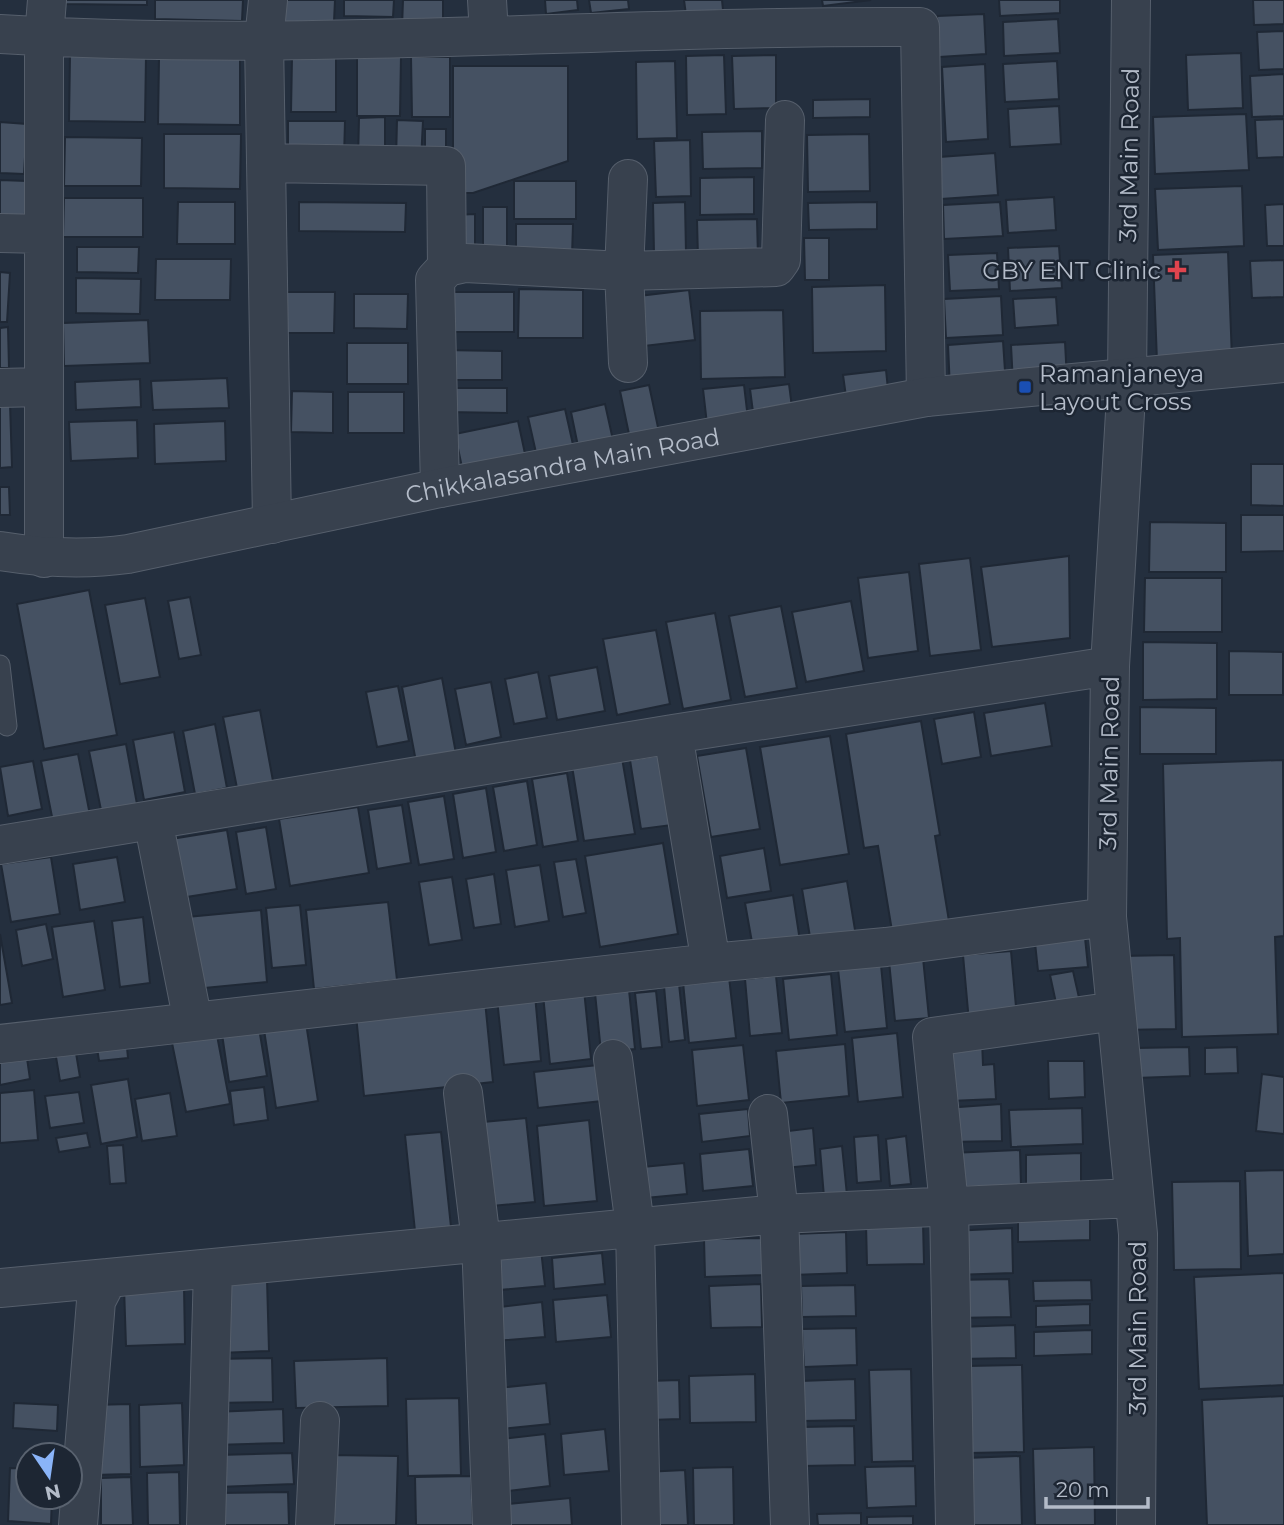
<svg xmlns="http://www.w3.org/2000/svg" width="1284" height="1525" viewBox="0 0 1284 1525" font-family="Montserrat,sans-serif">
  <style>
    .building { fill: #455162; stroke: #1f2835; stroke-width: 2 }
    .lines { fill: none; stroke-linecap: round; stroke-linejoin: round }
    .service-casing { stroke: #565f6c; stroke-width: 21 }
    .minor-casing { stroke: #565f6c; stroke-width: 40 }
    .tertiary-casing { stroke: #565f6c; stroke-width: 40 }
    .service { stroke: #38414e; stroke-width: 19 }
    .minor { stroke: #38414e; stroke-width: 38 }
    .tertiary { stroke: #38414e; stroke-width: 38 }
    .health-dot { fill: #e0444e; stroke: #1d2633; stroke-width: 2.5 }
    .transit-dot { fill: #1a4fb4; stroke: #1d2633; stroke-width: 2.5 }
    .labels { text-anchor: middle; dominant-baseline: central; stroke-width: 5; stroke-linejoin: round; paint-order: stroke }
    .street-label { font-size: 24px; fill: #b4bcc9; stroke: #1d2633 }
    .poi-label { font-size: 24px; fill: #b4bcc9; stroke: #1d2633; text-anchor: end }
  </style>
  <rect width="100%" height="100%" fill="#242f3e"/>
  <path class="building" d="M61 0H147V5L61 4Z
    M155 0H243L242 21 155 19Z
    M285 0H335L334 22H284Z
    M344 0H394L393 17 344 16Z
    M403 0H443V28L402 27Z
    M545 0H577L578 10 546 14Z
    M589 0H628L629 9 591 13Z
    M684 0H722L723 10 686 15Z
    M822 0H871L823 6Z
    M999 0H1060V13L1000 16Z
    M1253 0H1284V24L1254 25Z
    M984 14 986 54 939 57 937 16Z
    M1058 19 1060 53 1004 56 1003 22Z
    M1284 31V69L1259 70 1257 32Z
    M1241 53 1243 108 1188 110 1186 55Z
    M70 55 146 56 145 122 69 121Z
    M357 55 401 56 400 116H357Z
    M724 55 726 114 687 115 686 56Z
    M776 55V108L734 109 732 56Z
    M292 57H336V112H291Z
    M411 57H450V117H412Z
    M159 59H240V125L158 124Z
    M675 61 677 138 637 139 636 62Z
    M1057 61 1059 99 1005 102 1003 64Z
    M985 64 988 139 946 142 942 67Z
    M453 66H568V161L473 193H453Z
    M1284 74V116L1252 117 1250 76Z
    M870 99V117L813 118V100Z
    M1059 106 1061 144 1010 147 1008 109Z
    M1246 114 1249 170 1155 174 1153 117Z
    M385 117V161L358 160 359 118Z
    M1284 119V157L1257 158 1255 120Z
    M397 120 423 121 421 161 396 160Z
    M288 121H345L344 158H288Z
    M0 122 27 124 24 174 0 173Z
    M425 129H446V162L425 161Z
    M762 131V168L703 169 702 132Z
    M164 134H241L240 189 164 188Z
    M869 134 870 191 808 192 807 135Z
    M65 137 142 138 141 186H64Z
    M690 140 691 196 656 197 654 141Z
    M995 153 998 195 941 199 939 157Z
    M754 177V214L700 215V178Z
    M0 180 27 181 24 227 0 226Z
    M514 181H576V219H514Z
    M1242 186 1244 246 1158 250 1155 189Z
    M1054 197 1056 230 1008 233 1006 200Z
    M64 198H143V237H63Z
    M178 202H235V244H177Z
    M299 202 406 203 405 232 299 231Z
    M685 202 686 253 654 254 653 203Z
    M877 202V229L809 230 808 203Z
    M1000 202 1003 236 944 239 943 205Z
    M1284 204V246H1267L1265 205Z
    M483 207H507V250H483Z
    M475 214V252H454V215Z
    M757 219 758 257 698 258 697 220Z
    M516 224H573L572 257H516Z
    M804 238H829V280H805Z
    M1059 246 1062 288 1010 291 1008 248Z
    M77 247H139L138 273 77 272Z
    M1228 252 1232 359 1157 362 1153 255Z
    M997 253 999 289 950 291 948 255Z
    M156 259H231L230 300H155Z
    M1284 260V297L1252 298 1250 261Z
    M0 272 10 273 7 322H0Z
    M76 278 141 279 140 314 76 313Z
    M885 285 886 351 813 353 812 287Z
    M519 289 583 290V338H518Z
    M689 290 695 340 644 346 639 296Z
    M285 292H335L334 333H285Z
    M437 292H514V332H437Z
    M354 294H408L407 329 354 328Z
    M1001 296 1003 335 946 338 944 299Z
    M1056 297 1058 325 1015 328 1013 299Z
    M783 310 785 377 701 379 700 311Z
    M148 320 150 363 64 366 63 323Z
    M8 327 9 368H0V328Z
    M1003 341 1006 386 950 389 948 345Z
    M1065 342 1067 380 1013 384 1011 345Z
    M347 343H408V384H347Z
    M442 350 502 351V380H441Z
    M886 370 889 399 847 404 843 375Z
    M227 378 229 408 153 410 151 381Z
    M140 379 141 407 76 410 75 382Z
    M789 384 793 415 754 420 750 389Z
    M649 385 659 432 630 439 620 391Z
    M744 385 748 419 707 424 703 389Z
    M446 388H507V413L446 412Z
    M292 391 333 392V433L291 432Z
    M348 392H404V433H348Z
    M0 403H10L12 467 0 468Z
    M605 404 615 449 580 456 571 412Z
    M565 409 576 458 539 466 528 417Z
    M137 420 138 458 71 461 69 422Z
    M225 421 226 461 155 464 154 424Z
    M518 421 527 463 464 477 455 434Z
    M1251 464H1284V506L1251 505Z
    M0 487H9L10 515H0Z
    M1241 515H1284V551L1241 552Z
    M1150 522 1226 523V572H1149Z
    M1069 556 1070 638 992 647 981 567Z
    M970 558 981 650 930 656 919 564Z
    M909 572 918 651 868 658 858 578Z
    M1145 578H1222V632H1144Z
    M89 590 117 735 44 749 17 604Z
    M190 597 201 655 179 659 168 601Z
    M145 598 160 677 120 684 105 605Z
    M851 601 864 671 806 682 792 612Z
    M781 606 797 688 745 697 729 616Z
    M715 613 731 700 683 709 666 622Z
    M656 630 670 704 617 715 603 639Z
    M1143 642 1217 643V699L1143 700Z
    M1229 651 1283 652V695H1229Z
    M597 667 605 711 557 720 549 676Z
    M538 672 547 718 514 724 505 679Z
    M442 678 457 759 417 767 402 687Z
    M491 682 501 737 466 745 455 689Z
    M398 686 409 741 377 747 366 692Z
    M1045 703 1052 746 991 756 984 713Z
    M1140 707 1216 708V754H1140Z
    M260 710 273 781 237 788 223 717Z
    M974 712 981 757 942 764 934 719Z
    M921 721 940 835 935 836 949 921 892 931 878 846 864 848 846 734Z
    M215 724 227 788 195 794 183 731Z
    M174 732 185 792 144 800 133 740Z
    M830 736 849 854 780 865 760 747Z
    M126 744 137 804 101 810 89 751Z
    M746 748 760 829 711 837 697 756Z
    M78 754 91 820 54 827 41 761Z
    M661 755 672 825 641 829 630 760Z
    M622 758 635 834 584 841 572 766Z
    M1283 760 1284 936 1275 937 1278 1034 1182 1037 1180 938 1167 939 1163 764Z
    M33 761 42 809 8 816 0 767Z
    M567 773 578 841 543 847 532 779Z
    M527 781 537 845 504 851 493 787Z
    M486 788 496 852 463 858 453 794Z
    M444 796 454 859 419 865 408 802Z
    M402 805 411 863 377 869 368 810Z
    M358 807 369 873 290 886 279 819Z
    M266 827 276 889 246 894 236 832Z
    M227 830 237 889 174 899 165 840Z
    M663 843 678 934 600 947 585 856Z
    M764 848 771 891 727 898 720 856Z
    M51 857 60 914 11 922 1 864Z
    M117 857 125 902 80 910 73 864Z
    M576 859 586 913 563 917 554 862Z
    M540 865 549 921 515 927 506 870Z
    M494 874 501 924 474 928 466 879Z
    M452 877 462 940 429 945 419 882Z
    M847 881 856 936 811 943 802 889Z
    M793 895 800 941 753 948 745 903Z
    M388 902 397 980 314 989 306 910Z
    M300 905 306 965 272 968 266 908Z
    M261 910 267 982 194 989 187 917Z
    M143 917 150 983 120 987 112 921Z
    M94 921 105 990 63 997 52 927Z
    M46 924 53 959 22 966 16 930Z
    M1084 928 1088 967 1038 971 1034 933Z
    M0 934 12 1003 0 1005Z
    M1011 951 1017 1018 969 1022 963 955Z
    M1174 955 1176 1029 1121 1030 1120 956Z
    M923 958 929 1018 895 1021 889 961Z
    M881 965 887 1028 845 1032 838 969Z
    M1073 971 1082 1011 1059 1017 1050 975Z
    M831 974 837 1035 789 1040 783 979Z
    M776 976 782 1033 750 1036 745 979Z
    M729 977 736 1038 689 1043 683 982Z
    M679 984 685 1040 669 1042 664 986Z
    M584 990 591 1059 550 1064 543 995Z
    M629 990 635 1049 601 1052 595 993Z
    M656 991 662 1047 641 1049 635 993Z
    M535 995 541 1061 504 1065 497 999Z
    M485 1001 493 1082 364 1096 356 1015Z
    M306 1023 318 1101 276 1108 264 1030Z
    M259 1028 267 1076 229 1082 222 1034Z
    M216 1030 230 1104 186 1112 171 1038Z
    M897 1033 903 1097 858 1102 852 1038Z
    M126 1037 128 1058 99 1061 96 1041Z
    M982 1040 983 1065 994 1064 996 1099 950 1101 947 1041Z
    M845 1044 849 1096 781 1103 776 1051Z
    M743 1045 749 1100 697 1106 692 1050Z
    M75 1047 80 1077 60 1081 55 1051Z
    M1189 1047 1190 1076 1136 1078 1135 1048Z
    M1237 1047 1238 1073 1205 1074V1048Z
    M27 1058 30 1079 0 1085V1062Z
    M1048 1061H1084L1085 1097 1049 1099Z
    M598 1065 602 1101 538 1108 534 1072Z
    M1262 1074 1284 1077V1134L1256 1131Z
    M128 1079 137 1137 101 1144 91 1085Z
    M264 1087 268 1120 234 1125 230 1091Z
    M34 1090 38 1140 0 1143V1093Z
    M79 1092 84 1123 50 1128 45 1096Z
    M170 1093 177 1136 142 1141 135 1099Z
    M1001 1104 1002 1141 948 1142 945 1108Z
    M1082 1108 1083 1144 1011 1147 1009 1110Z
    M748 1109 750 1136 702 1142 699 1114Z
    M526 1118 535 1202 481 1207 472 1123Z
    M589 1120 597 1201 544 1206 537 1126Z
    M813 1128 816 1165 784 1168 780 1132Z
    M441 1132 451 1227 415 1231 405 1135Z
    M87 1133 90 1147 59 1152 56 1138Z
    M878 1135 881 1181 857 1183 854 1137Z
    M906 1136 911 1184 890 1186 886 1139Z
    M123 1145 126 1183 110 1184 107 1146Z
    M842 1146 847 1195 824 1197 820 1149Z
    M749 1149 753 1186 703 1191 700 1154Z
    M1020 1150 1021 1186 953 1187 951 1153Z
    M1081 1153V1188L1026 1189V1155Z
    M684 1163 687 1194 635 1199 632 1168Z
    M1284 1170V1254L1248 1256 1245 1171Z
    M1240 1181 1241 1269 1174 1270 1172 1182Z
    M1090 1215V1240L1018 1242V1217Z
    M923 1222 924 1264 867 1265 866 1224Z
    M1012 1228 1013 1273 953 1275 952 1231Z
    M846 1232 847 1273 792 1275V1234Z
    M762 1238 763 1275 705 1277 704 1239Z
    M540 1240 545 1286 489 1291 485 1246Z
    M602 1253 605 1284 554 1289 552 1258Z
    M1284 1273V1385L1199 1389 1194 1277Z
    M267 1279 269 1351 219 1353 217 1281Z
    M1009 1279 1011 1317 954 1318 952 1280Z
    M1091 1280 1092 1300 1034 1301 1033 1281Z
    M761 1284 762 1327 711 1328 709 1286Z
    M855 1285 856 1316 802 1317 801 1286Z
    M184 1286 185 1344 126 1346 124 1287Z
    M607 1295 611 1337 556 1342 553 1300Z
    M542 1302 545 1337 495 1341 492 1308Z
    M1090 1304V1325L1036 1327V1306Z
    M1015 1325 1016 1358 958 1359 957 1327Z
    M856 1328 857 1365 804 1367 802 1329Z
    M1092 1330V1354L1034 1356V1332Z
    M272 1358 273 1402 215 1403 214 1359Z
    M387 1358 388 1406 296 1408 294 1361Z
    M1022 1365 1024 1452 969 1453 967 1366Z
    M911 1369 913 1461 872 1462 869 1370Z
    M755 1374 756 1422 690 1423 689 1376Z
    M855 1379 856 1420 801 1421 800 1381Z
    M679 1380 680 1419 650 1420 649 1381Z
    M546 1383 550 1424 501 1429 497 1388Z
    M1284 1396V1525H1207L1202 1400Z
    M459 1398 461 1475 408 1476 406 1399Z
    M14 1403 58 1405 57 1431 13 1428Z
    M182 1403 184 1465 140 1467 139 1405Z
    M130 1404 131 1474 93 1475 92 1405Z
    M283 1409 284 1443 214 1445 213 1412Z
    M854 1426 855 1465 802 1466 801 1427Z
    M605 1429 609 1471 564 1475 561 1434Z
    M545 1434 550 1486 507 1491 502 1439Z
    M1094 1447 1095 1525H1035L1033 1449Z
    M292 1453 294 1484 218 1487 217 1455Z
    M329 1455 398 1456 396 1525H328Z
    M1020 1456 1022 1525H967L965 1458Z
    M915 1466 916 1506 867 1508 865 1467Z
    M733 1467 734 1525H694L693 1468Z
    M10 1468 28 1469V1497H52L51 1524 8 1521Z
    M685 1470 688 1525H648L644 1472Z
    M179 1472 180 1525H148L147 1473Z
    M471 1476 473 1525H416L415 1477Z
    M131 1477 133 1525H101V1478Z
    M288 1492 289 1525H217V1493Z
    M570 1498 572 1525H510L508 1504Z
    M861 1513V1525H818L817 1514Z
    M913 1516V1525H867V1517Z"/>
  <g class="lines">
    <defs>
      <path id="service" d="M0 665 7 726"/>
      <path id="minor" d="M268 0 264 40 272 524
        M487 0 489 34
        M1131 0 1127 379 1110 666 1107 917 1138 1234 1136 1525
        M0 34C306 53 614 25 920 27L926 397
        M266 163 446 166 447 267
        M0 233 43 234
        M628 363 624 271 628 179
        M0 388 42 387
        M440 488 435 280 447 267 465 263 624 271 776 267 781 260 785 120
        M44 558V37L47 0
        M673 734 711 963
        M153 820 193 1022
        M0 845 673 734 1110 666
        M0 1044 711 963 886 947 1107 917
        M613 1059 635 1226 641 1525
        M463 1093 481 1241 492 1525
        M768 1114 779 1214 790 1525
        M0 1288 108 1278
        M78 1525 96 1301 108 1278 779 1214 1134 1198
        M206 1525 213 1268
        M315 1525 320 1421
        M955 1525 949 1205 932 1037 1116 1011"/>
      <g id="tertiary">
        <path id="s1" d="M0 551C43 558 84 560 128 554L440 488 926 397 1284 363"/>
      </g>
    </defs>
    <use href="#service" class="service-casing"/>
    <use href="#minor" class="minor-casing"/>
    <use href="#tertiary" class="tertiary-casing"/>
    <use href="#service" class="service"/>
    <use href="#minor" class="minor"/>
    <use href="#tertiary" class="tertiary"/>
  </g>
  <path class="health-dot" d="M1173.5 259.5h7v7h7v7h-7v7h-7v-7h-7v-7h7z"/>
  <rect class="transit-dot" x="1018" y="380" width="14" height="14" rx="3.5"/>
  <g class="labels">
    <g class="street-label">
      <text transform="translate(1129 155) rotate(-89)">3rd Main Road</text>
      <text stroke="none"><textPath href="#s1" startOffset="572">Chikkalasandra Main Road</textPath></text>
      <text transform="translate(1109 763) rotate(-89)">3rd Main Road</text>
      <text transform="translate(1137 1328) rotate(-90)">3rd Main Road</text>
    </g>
    <g class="poi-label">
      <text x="1161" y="270">GBY ENT Clinic</text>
      <text x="1039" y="373" text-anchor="start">Ramanjaneya<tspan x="1039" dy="28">Layout Cross</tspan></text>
    </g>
  </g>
  <g transform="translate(49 1476) rotate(167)"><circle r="33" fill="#1d2633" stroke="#59626f" stroke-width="2"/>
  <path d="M0-5L12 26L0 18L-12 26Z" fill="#8ab4f8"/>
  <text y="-10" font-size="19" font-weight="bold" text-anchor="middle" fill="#b4bcc9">N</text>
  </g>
  <path d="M1046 1497v10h102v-10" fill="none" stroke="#b4bcc9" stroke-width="3.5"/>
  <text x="1056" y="1497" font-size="21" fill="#b4bcc9" stroke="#1d2633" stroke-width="5" paint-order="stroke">20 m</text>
</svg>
